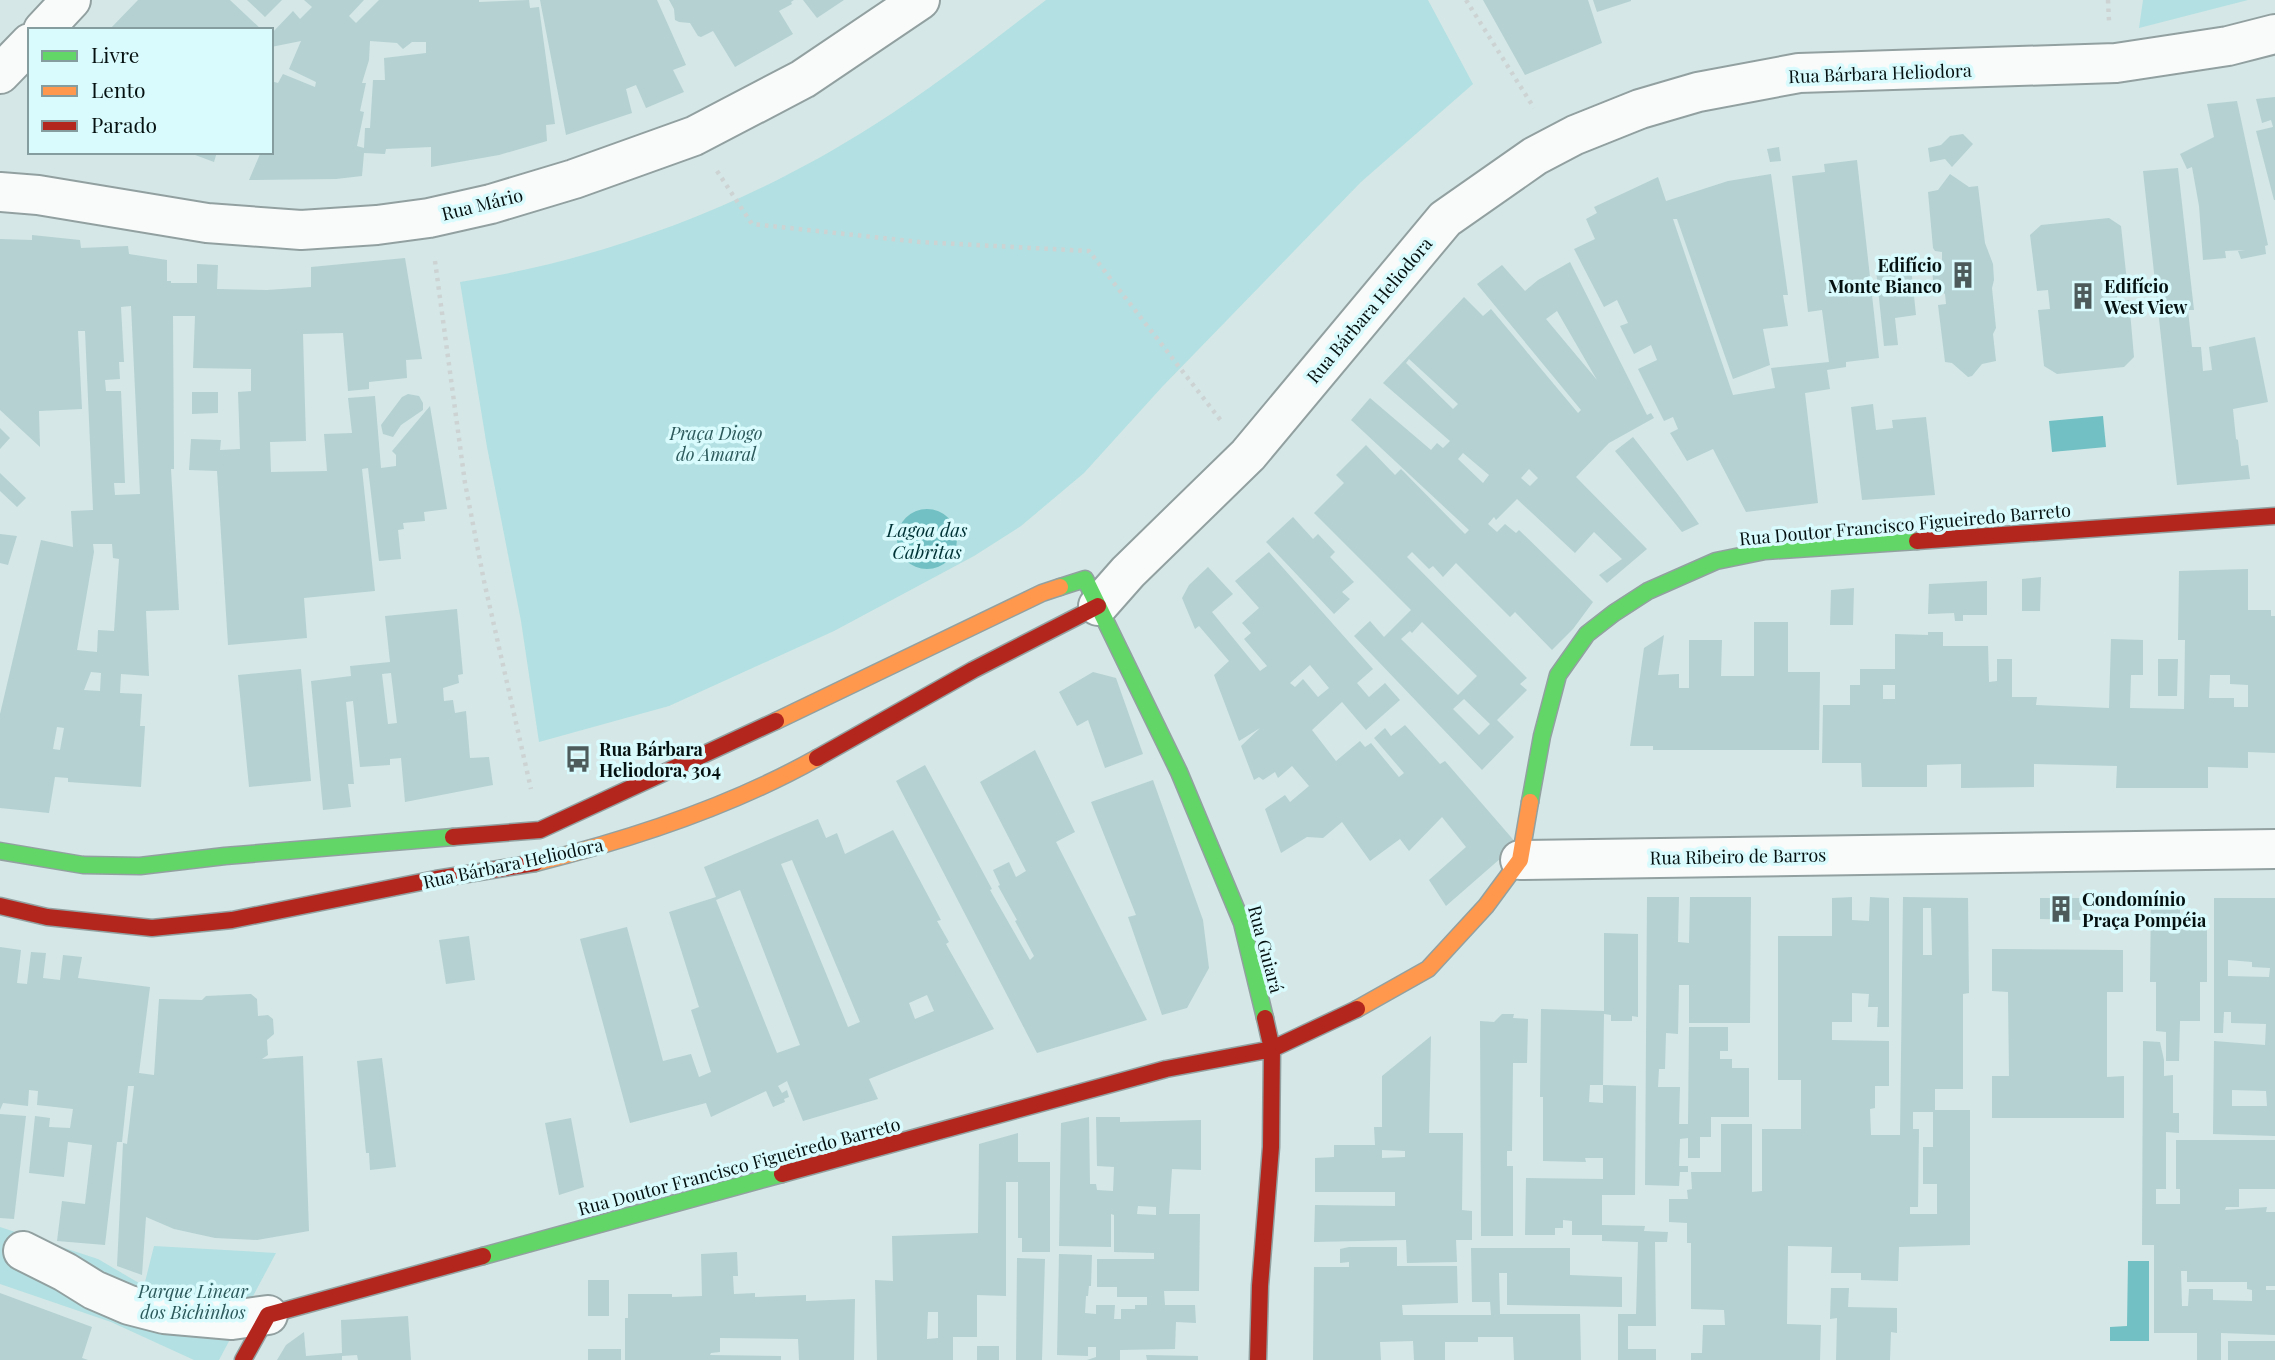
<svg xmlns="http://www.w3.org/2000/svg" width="2275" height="1360" viewBox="0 0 2275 1360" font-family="'Playfair Display',serif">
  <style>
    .green { fill: #b3e0e2 }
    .water { fill: #72c0c3 }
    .building { fill: #b5d1d2; fill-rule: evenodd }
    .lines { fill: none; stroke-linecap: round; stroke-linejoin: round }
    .street-casing { stroke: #92a0a0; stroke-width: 42 }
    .fast-casing { stroke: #92a0a0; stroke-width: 19 }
    .slow-casing { stroke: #92a0a0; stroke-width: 19 }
    .jam-casing { stroke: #92a0a0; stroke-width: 19 }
    .path { stroke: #cdd3d3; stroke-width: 4.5; stroke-dasharray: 3.5 5; stroke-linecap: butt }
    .street { stroke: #f9fbfb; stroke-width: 38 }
    .fast { stroke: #63d668; stroke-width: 16 }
    .slow { stroke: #ff974d; stroke-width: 16 }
    .jam { stroke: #b3261e; stroke-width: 16 }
    .labels { text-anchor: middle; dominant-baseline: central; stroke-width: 7; stroke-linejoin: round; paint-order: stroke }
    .street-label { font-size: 18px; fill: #051010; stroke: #dafbfd }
    .poi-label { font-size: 18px; font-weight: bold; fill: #051010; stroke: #dafbfd; text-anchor: start }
    .park-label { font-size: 18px; font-style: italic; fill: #2c595b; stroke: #dafbfd }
    .water-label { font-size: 19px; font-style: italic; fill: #003336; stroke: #dafbfd }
  </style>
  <rect width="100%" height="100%" fill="#d5e7e7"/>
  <path class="green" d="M1046 0H1428L1473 84 1361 182 1162 387 1084 473 1021 526 974 556 834 631 669 706 539 742 521 621 487 447 460 282C606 259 749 205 874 125 934 87 990 43 1046 0Z
    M2143 0H2248L2139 28Z
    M0 1227 98 1259 144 1286 154 1246 276 1253 219 1360H194L111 1322 0 1284Z"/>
  <path class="water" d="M2103 416 2106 447 2052 452 2049 421Z
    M897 539a30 30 0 1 1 60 0a30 30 0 1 1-60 0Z
    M2128 1261H2149V1341H2110V1327L2127 1326Z"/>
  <path class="building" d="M138 0H230L262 30H109Z
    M247 0H282L265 17Z
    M304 0H364L349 16 356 23 379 0H479V2L529 0 530 8 539 7 555 124 546 125 547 141 499 155 431 167V147L386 149 385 154 364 153 362 176 336 179 249 180 260 154 255 152H271V81L278 83 283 74 315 87 316 82 289 69 301 41 271 47V34L293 11 300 19 312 7ZM370 41 397 43 403 49 412 42H426V53L384 58 385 80H373L370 128H365L364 148 357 146 364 112 360 111 366 83H362L369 60Z
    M540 0H657L686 65 673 70 684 92 646 108 636 85 626 89 632 113 566 135Z
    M669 0H794L791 2 792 4 779 11 793 34 735 67 713 31 701 37 698 36 690 23 679 22 675 20 674 9Z
    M803 0H844L817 18Z
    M1483 0H1588L1602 43 1525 75Z
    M1593 0H1631V1L1597 12Z
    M2275 97V200H2274L2256 131 2273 127 2271 120 2262 123 2256 99Z
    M2237 101 2268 245 2265 246 2266 254 2241 259 2238 251 2245 250 2225 251 2226 258 2203 260 2199 206 2192 167 2187 169 2180 154 2214 137 2207 104Z
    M1963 134 1973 144 1952 167 1945 159 1930 162 1928 148 1941 145 1950 136Z
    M1779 147 1781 161 1770 162 1767 149Z
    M187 152H217L214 162Z
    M1857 160 1879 358 1846 362V367L1827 370 1830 389 1805 393 1818 503 1746 512 1713 449 1687 461 1670 433 1678 429 1673 417 1664 421 1638 369 1657 360 1651 345 1634 354 1620 326 1628 323 1617 300 1604 307 1574 249 1595 239 1586 219 1597 213 1594 207 1658 177 1666 201 1728 181 1771 174 1788 295H1783L1788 326 1763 329 1770 365 1733 379 1677 219H1673L1733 395 1775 388 1771 368 1829 362 1822 310 1808 312 1792 176 1825 172 1824 164Z
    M2178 168 2194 310H2188L2192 347H2201L2203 371 2212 370 2209 347 2255 337 2268 402 2233 409 2236 439 2238 440 2241 466 2248 465 2250 479 2177 485 2143 171Z
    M1950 174 1969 187 1978 186 1985 243 1993 264 1994 280 1992 288 1996 328 1993 334 1996 361 1982 364 1972 376 1968 377 1952 363 1945 362 1938 305 1946 304 1945 294 1934 287 1932 271 1937 263 1942 262V252L1935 251 1933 248 1928 192 1938 190Z
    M2109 218 2121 226 2127 282 2116 283 2117 302 2129 300 2134 357 2124 367 2057 374 2044 366 2038 310 2050 309 2048 290 2037 291 2030 235 2041 225Z
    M32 235 80 240 81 248 128 246 129 254 167 260V281H171V283H197V264L218 265 217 289 267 290 311 287V267L405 258 422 359 406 360 407 378 369 382V389L348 391 343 333 303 334 306 441 270 442 271 472 327 471 324 434 352 433 348 398 375 396 381 468 396 466V455L392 451 430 406 447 509 424 512 425 521 403 523 404 529 398 530 401 559 379 561 368 468 362 469 375 591 304 598 307 638 228 645 217 471 189 470 191 439 221 440 220 450 240 449 238 392 251 391V369L193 368 195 316H173L174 469H171L179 610 146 611 149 676 121 674 120 693 142 694 140 726H145L141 787 68 782V778L55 777 49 813 0 808V714L41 540 73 547 71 511 93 510 85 331H78L82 409 39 411 40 447 0 410V239L32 240ZM131 306 140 494 115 495 114 483H125L121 391H106L105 380 120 379 119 362H124L121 307ZM93 544H112L113 558 119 559 114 631 98 630 97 652 77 650 94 552ZM91 672 101 673 100 691 84 690ZM57 727 64 728 60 750 53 749Z
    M1570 262 1647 415 1651 413 1654 418 1609 443 1576 477 1647 549 1607 583 1599 575 1622 559 1594 532 1575 553 1517 499 1496 520 1494 517 1488 524 1497 532 1505 524 1516 533 1519 530 1593 602 1573 629 1552 650 1515 612 1510 617 1456 563 1443 577 1433 566 1429 569 1412 552 1407 557 1527 678 1520 684 1527 690 1497 720 1514 737 1482 770 1354 636 1370 621 1384 637 1411 610 1314 513 1344 483 1336 475 1366 445 1395 475 1401 469 1465 534 1469 530 1351 420 1370 398 1431 450 1437 443 1443 448 1450 441 1383 383 1464 297 1483 316 1491 309 1578 413 1581 410 1477 284 1502 265 1525 291 1538 280ZM1557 311 1597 380 1546 319ZM1409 359 1458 404 1453 409 1406 363ZM1463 453 1489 475 1483 483 1458 459ZM1529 469 1538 478 1530 486 1521 478ZM1422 622 1477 676 1458 695 1401 639 1410 631 1412 633ZM1464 699 1490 724 1479 735 1453 709Z
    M1911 267 1916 315 1895 318 1898 345 1884 346 1876 270Z
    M192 392H218V413L192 414Z
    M408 394 419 396 423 403V410L401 425 393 437 383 434 381 425 402 397Z
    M1873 404 1876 430 1893 428 1892 420 1926 417 1935 495 1862 500 1851 407Z
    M0 428 10 438 0 449Z
    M1633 437 1679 496 1699 524 1682 532 1615 451Z
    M0 473 26 498 17 507 0 491Z
    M1293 517 1313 539 1318 534 1335 552 1330 557 1354 582 1342 592 1350 599 1334 614 1266 542Z
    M0 534 17 536 8 565 0 563Z
    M1269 552 1373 669 1357 683 1369 697 1385 683 1400 700 1366 730 1342 702 1312 730 1336 761 1360 741 1365 747 1371 743 1399 777 1404 773 1374 738 1385 728 1391 736 1405 725 1440 764 1445 761 1517 844 1446 906 1429 880 1466 847 1442 817 1409 851 1400 839 1370 861 1342 822 1323 838 1307 837 1281 853 1265 809 1285 795 1290 802 1309 786 1292 766 1278 778 1275 772 1263 780 1259 777 1254 780 1241 746 1260 728 1239 741 1214 675 1229 661 1199 626 1195 629 1182 598 1189 585 1208 567 1233 594 1212 612 1260 671 1267 666 1244 639 1251 633 1242 623 1259 608 1235 581ZM1310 665 1329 688 1318 697 1303 679 1295 687 1290 683Z
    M2248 569V610H2271V616H2275V753L2248 752V768L2208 767V788H2116L2117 766 2034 764V787L1961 788V764L1927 765V787H1862L1861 763H1822L1823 705H1850V685H1860V669H1895V634L1928 635V632H1943V646H1988L1989 682 1997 681V659H2012V697H2037L2036 705 2109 708 2111 639 2143 640V675H2131L2130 708 2184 709 2185 640H2178L2179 571ZM2210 675H2230V684L2248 685V707H2234V698H2209ZM1883 685H1895V699H1883Z
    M2041 577 2040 611H2022V579Z
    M1987 581V615H1963V621H1955L1954 613 1928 614 1929 584Z
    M1854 588 1853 625H1830L1831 590Z
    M457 609 463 674 458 675 459 683 443 688 444 701 453 700 455 713 466 711 470 758 489 757 493 785 405 802 401 758 390 759V765L360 767 353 701 346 702 354 784H348L351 807 323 810 311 681 351 676 350 666 390 662 385 616ZM391 673 397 723 388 724 382 674Z
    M1754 622H1788V672H1820L1819 750H1653V746H1630L1644 648 1664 635 1658 675 1679 674V688H1689V640H1722L1721 676H1754Z
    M2158 659H2178L2177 696H2158Z
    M301 669 311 781 249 787 238 675Z
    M1093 672 1116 678 1143 754 1105 768 1088 720 1077 726 1059 692Z
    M1035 750 1075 832 1056 842 1147 1020 1037 1053 896 781 925 765 992 889 990 890 1030 960 1034 956 1015 921 1017 920 998 886 1000 885 993 870 1009 862 1016 877 1026 871 980 782Z
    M1153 780 1203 920 1209 968 1187 1008 1162 1015 1128 917 1136 915 1091 802Z
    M818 819 826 838 837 833 845 854 893 830 941 920 937 921 949 942 946 944 994 1029 869 1079 878 1099 803 1121 787 1081 778 1086 782 1093 787 1090 789 1097 784 1099 785 1102 773 1107 766 1091 711 1117 706 1103 630 1123 580 939 627 927 663 1061 691 1054 699 1077 711 1072 691 1010 699 1007 669 912 716 897 704 867ZM792 860 860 1022 848 1027 781 864ZM740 890 800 1045 777 1053 716 900ZM927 995 934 1011 915 1019 909 1003Z
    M1647 897H1679L1678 942 1689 943 1690 897H1751L1750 1023H1689V985H1679L1678 1034 1666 1033 1665 1069H1659L1658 1087H1680L1679 1124H1688L1689 1027H1728V1051H1720V1059H1732V1068H1749V1117H1711V1137H1700V1158H1688V1138L1680 1139 1679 1166H1688V1172H1680L1679 1186 1645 1185Z
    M1852 897V920L1869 921 1870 897 1889 898V1027H1877L1878 1007H1868L1869 994 1852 993V1022H1832V1040L1889 1041V1086H1875V1108L1870 1109 1871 1135H1900L1903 897 1968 898 1969 993 1963 994V1089H1935V1110H1970V1245L1899 1247 1898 1281 1861 1280V1273H1831L1832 1247 1788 1246 1787 1324 1821 1325 1820 1360H1691V1353H1702L1703 1325H1725L1724 1310 1691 1309V1243H1687V1223L1669 1222V1199H1688L1687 1190 1692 1189 1691 1172H1721V1124H1752V1192L1762 1191V1129H1801V1080H1778V936H1832V898ZM1923 908H1931L1932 955H1923ZM1913 1112H1933V1147H1923V1184H1937V1214H1910V1207H1918L1919 1129H1913Z
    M2040 898H2082V920L2040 919Z
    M2151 898H2180V925H2207V982H2200V1021H2180L2179 1061H2166V1032L2156 1031V982H2150Z
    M2214 898H2275V1136L2213 1134 2214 1041 2265 1045 2266 1024 2231 1023V1012H2224L2223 1033H2214ZM2228 960 2252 962V967L2270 968 2269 977 2228 976ZM2232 1090 2266 1091 2267 1106H2232Z
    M1604 933 1638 934V1017L1632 1016V1021H1611V1015L1604 1014 1603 1085 1636 1086 1635 1195H1602V1225L1645 1226 1644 1231 1668 1232 1667 1242H1655L1656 1326H1628V1349H1656V1360H1618V1314H1636L1638 1242 1602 1241V1235H1572V1221L1563 1220V1228H1555V1235H1525L1526 1178 1603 1179V1158H1585L1586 1162 1543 1161V1097H1540L1541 1009 1604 1011ZM1590 1085H1603V1103L1589 1102Z
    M469 936 475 980 446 984 439 940Z
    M0 947 21 950 17 983 27 984 31 952 46 953 43 978 60 980 63 955 82 957 78 978 150 987 139 1073 154 1075 159 999 202 1000 206 996 251 994 257 999 258 1016 268 1015 273 1019 274 1034 267 1040 268 1055 262 1059 303 1056 309 1231 257 1240 215 1238 174 1229 146 1217 142 1275 117 1266 123 1143 127 1144 134 1086H128L122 1142H117L105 1245 57 1241 62 1201 85 1204 92 1145 68 1142 64 1177 29 1173 35 1116 50 1118 49 1127 70 1128 73 1109 37 1105 38 1091 29 1090 28 1106 3 1103 0 1110Z
    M1992 949 2123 950V992H2107V1077L2124 1076V1118H1992V1076H2009L2008 992 1992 991Z
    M1502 1014H1514L1513 1018 1528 1019 1527 1063H1513L1512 1151H1507V1166H1513V1236H1481L1480 1021 1494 1022Z
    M1431 1036 1429 1133H1463L1462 1210 1472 1211V1240H1456L1457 1262 1407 1263 1406 1240 1314 1242 1315 1205 1395 1206V1192H1315V1158L1334 1157V1145H1375L1374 1127H1382V1076ZM1382 1150 1405 1151V1157L1382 1158Z
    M2143 1041 2160 1042 2164 1060V1076L2173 1075V1113H2179V1133L2166 1132V1189H2156V1204H2180V1189H2176V1140H2275V1189H2239V1207H2226L2225 1210 2267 1207 2266 1212H2275V1286H2266V1290H2275V1335L2221 1333V1360H2197V1333H2154V1245H2142ZM2181 1271H2187V1282H2247V1289L2252 1290V1301L2213 1300V1289H2189L2188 1306H2182Z
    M382 1058 396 1167 370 1170 369 1153H366L357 1061Z
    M0 1114 26 1116 14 1219 0 1218Z
    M1089 1117 1090 1184H1096L1097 1190 1113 1191 1114 1167 1097 1166 1096 1117H1120V1122L1201 1120V1170L1172 1169 1169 1214H1200L1199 1291H1164L1165 1305H1195L1196 1323 1176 1322 1175 1349 1120 1350V1360H1087L1096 1357V1347H1088V1356L1057 1355 1059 1254 1092 1255 1091 1286H1089L1088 1296H1086L1085 1313 1096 1314V1305H1115L1114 1319H1121V1309H1135V1305H1147V1297H1117V1287H1097V1259H1154V1253L1114 1252V1215L1111 1214V1247L1059 1246 1061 1123ZM1138 1206 1156 1207V1215L1137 1214Z
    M571 1118 584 1187 559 1195 545 1123Z
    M1018 1133V1162H1050V1252H1022V1238H1018V1182H1006V1296L977 1295V1337H953V1360H877L875 1280 893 1281 892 1236 978 1233 979 1144ZM928 1312H938V1338L927 1339Z
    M1349 1247H1397V1266H1457L1458 1303 1402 1305 1403 1315H1491L1490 1302H1472L1471 1248H1570V1275L1622 1277V1307L1507 1305V1273H1499L1500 1314H1580L1581 1360H1514L1513 1337H1478V1342H1445V1360H1414L1413 1341 1380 1342 1381 1360H1313L1314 1267H1349V1262L1340 1263V1249Z
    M737 1252 738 1276H733L734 1294 755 1293V1297L806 1295V1301L855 1299 854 1360H799L798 1339 720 1338V1352L711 1353 710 1355 781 1356V1360H625V1318H628V1294H672V1297L702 1296 701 1254Z
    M1017 1258 1045 1259 1042 1360H1016Z
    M588 1280H609V1316H588Z
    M1831 1288H1849L1848 1307 1897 1308V1333L1891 1332 1890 1360H1836L1837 1318 1830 1319Z
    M0 1293 92 1327 82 1358 88 1360H0Z
    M408 1316 411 1360H358L357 1355 342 1356V1360H277L286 1345 304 1332 306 1356 342 1353 341 1320Z
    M2228 1341H2275V1360H2228Z
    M977 1346H999V1360H977Z
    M588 1349H621V1360H588Z
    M1146 1355 1198 1356V1360H1147Z"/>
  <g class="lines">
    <defs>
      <path id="street" d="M43 30 71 0
        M0 74 30 43
        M0 192 38 195 207 223 301 230 377 225 429 218 491 204 574 179 694 136 803 79 920 0
        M1098 606 1128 572 1248 455 1445 219 1535 156 1575 135 1640 109 1698 92 1799 73 2116 63 2228 46 2275 34
        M1520 860 2275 849
        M23 1251 65 1272 94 1290 129 1305 164 1314 232 1320 268 1315"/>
      <path id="fast" d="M1060 587 1085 579 1179 772 1242 923 1265 1018
        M1530 802 1542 736 1558 675 1587 634 1614 613 1648 591 1716 561 1765 551 1917 541
        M0 851 83 865 140 866 225 856 453 837
        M483 1256 782 1174"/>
      <path id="slow" d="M776 721 1042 593 1060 587
        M535 863C632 839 730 807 817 758
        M1357 1009 1428 969 1486 906 1520 860 1530 802"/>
      <path id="jam" d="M1917 541 2275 516
        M817 758 973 670 1098 606
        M453 837 540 830 776 721
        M0 906 47 917 152 928 232 920 436 879 535 863
        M782 1174 1166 1069 1272 1049 1357 1009
        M243 1360 268 1315 483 1256
        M1258 1360 1260 1286 1271 1147 1272 1049 1265 1018"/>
    </defs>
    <use href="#street" class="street-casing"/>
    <use href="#fast" class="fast-casing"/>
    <use href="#slow" class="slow-casing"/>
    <use href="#jam" class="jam-casing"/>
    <path class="path" d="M1466 0 1534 108
      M2108 0 2109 21
      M717 171 752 224 920 242 1089 251 1222 422
      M435 261 465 483 484 581 531 789"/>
    <use href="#street" class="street"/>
    <use href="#fast" class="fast"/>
    <use href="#slow" class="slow"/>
    <use href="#jam" class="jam"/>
  </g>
  <defs>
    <symbol id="building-bare" viewBox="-9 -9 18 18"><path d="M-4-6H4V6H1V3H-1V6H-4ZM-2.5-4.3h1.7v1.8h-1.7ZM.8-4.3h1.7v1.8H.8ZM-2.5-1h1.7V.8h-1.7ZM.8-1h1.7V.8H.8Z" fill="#4e5b5b" stroke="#dafbfd" stroke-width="2.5" paint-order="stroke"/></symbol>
    <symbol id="bus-bare" viewBox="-9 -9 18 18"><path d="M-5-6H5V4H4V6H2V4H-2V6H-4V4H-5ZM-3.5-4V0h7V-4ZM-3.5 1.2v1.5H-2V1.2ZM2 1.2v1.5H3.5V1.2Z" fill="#4e5b5b" stroke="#dafbfd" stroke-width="2.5" paint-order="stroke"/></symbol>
  </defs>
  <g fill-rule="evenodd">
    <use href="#building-bare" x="1944" y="256" width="38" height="38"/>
    <use href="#building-bare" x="2064" y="277" width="38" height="38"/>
    <use href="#bus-bare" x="559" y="740" width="38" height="38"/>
    <use href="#building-bare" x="2042" y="890" width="38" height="38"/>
  </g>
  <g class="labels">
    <g class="street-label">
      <text transform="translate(1880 73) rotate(-2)">Rua Bárbara Heliodora</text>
      <text transform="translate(482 204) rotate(-14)">Rua Mário</text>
      <text transform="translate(1369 310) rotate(-50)">Rua Bárbara Heliodora</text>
      <text transform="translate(1905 524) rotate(-5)">Rua Doutor Francisco Figueiredo Barreto</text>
      <text transform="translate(1738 856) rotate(-1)">Rua Ribeiro de Barros</text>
      <text transform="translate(513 863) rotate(-12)">Rua Bárbara Heliodora</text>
      <text transform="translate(1266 949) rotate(75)">Rua Guiará</text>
      <text transform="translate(739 1166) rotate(-15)">Rua Doutor Francisco Figueiredo Barreto</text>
    </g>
    <g class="poi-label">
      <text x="1942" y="265" text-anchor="end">Edifício<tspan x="1942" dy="21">Monte Bianco</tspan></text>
      <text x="2104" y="286">Edifício<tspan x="2104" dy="21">West View</tspan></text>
      <text x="599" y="749">Rua Bárbara<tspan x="599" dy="21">Heliodora, 304</tspan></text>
      <text x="2082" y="899">Condomínio<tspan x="2082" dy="21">Praça Pompéia</tspan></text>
    </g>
    <g class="park-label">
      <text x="716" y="433">Praça Diogo<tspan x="716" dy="21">do Amaral</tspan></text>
      <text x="193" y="1291">Parque Linear<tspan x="193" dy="21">dos Bichinhos</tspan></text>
    </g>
    <g class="water-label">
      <text x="927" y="529">Lagoa das<tspan x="927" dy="22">Cabritas</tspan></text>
    </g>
  </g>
  <rect x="28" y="28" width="245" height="126" fill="#dafbfd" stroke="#859d9e" stroke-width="2"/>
  <rect x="42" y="51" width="35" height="10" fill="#63d668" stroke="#859d9e" stroke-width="2"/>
  <text x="91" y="63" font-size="21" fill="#051010">Livre</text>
  <rect x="42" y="86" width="35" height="10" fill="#ff974d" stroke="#859d9e" stroke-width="2"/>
  <text x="91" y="98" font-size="21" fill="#051010">Lento</text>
  <rect x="42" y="121" width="35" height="10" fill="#b3261e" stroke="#859d9e" stroke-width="2"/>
  <text x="91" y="133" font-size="21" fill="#051010">Parado</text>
</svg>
